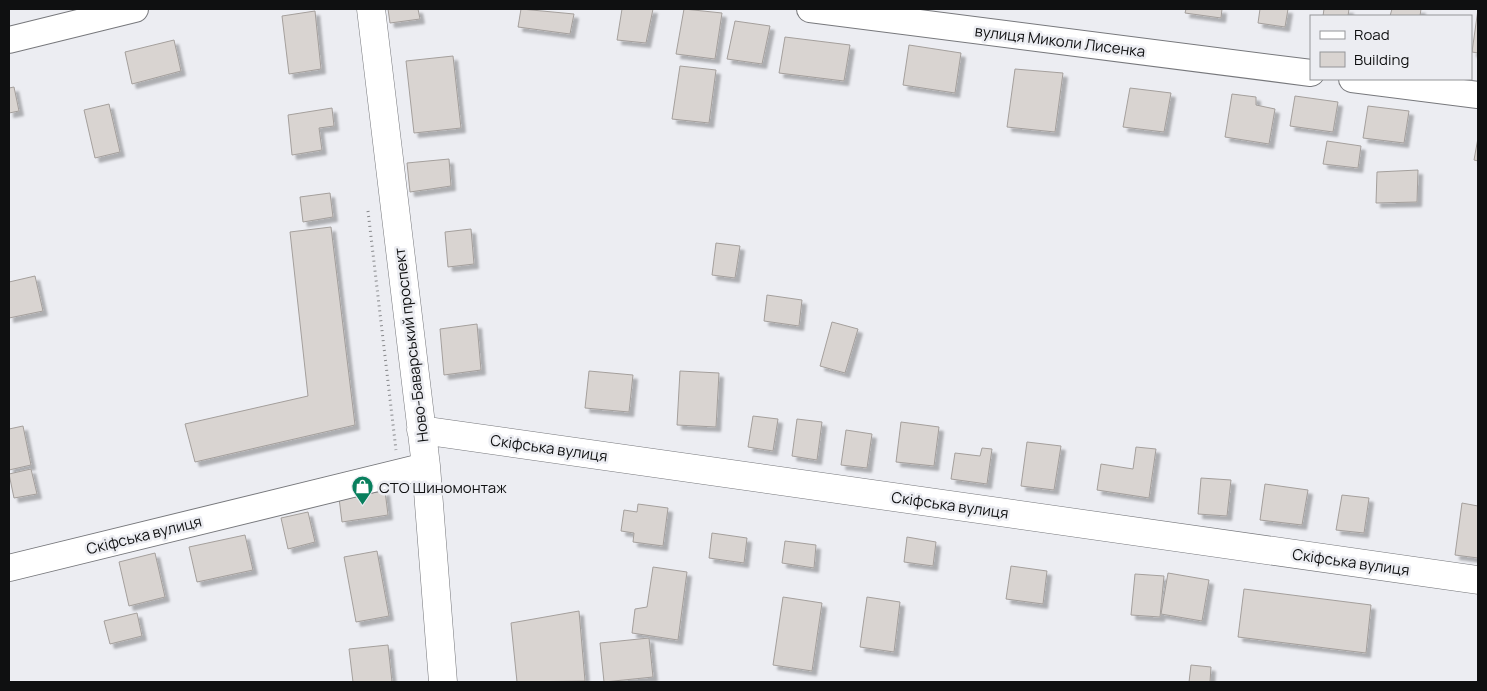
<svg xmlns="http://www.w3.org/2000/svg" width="1487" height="691" viewBox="0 0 1487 691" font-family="Manrope,sans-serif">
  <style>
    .building { fill: #d9d4d1; stroke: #a49f9c; filter: url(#shadow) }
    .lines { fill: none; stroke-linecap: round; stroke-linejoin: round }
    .minor-casing { stroke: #77787c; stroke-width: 28 }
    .primary-casing { stroke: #77787c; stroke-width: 29 }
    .path { stroke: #87888b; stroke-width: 3; stroke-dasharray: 1 4; stroke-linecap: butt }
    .minor { stroke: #fff; stroke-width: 26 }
    .primary { stroke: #fff; stroke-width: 28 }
    .labels { text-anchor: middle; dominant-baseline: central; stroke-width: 5; stroke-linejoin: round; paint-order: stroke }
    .street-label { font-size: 15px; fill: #0f1011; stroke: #ecedf2 }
    .poi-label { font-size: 15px; fill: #0f1011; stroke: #ecedf2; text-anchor: start }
  </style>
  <defs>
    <filter id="shadow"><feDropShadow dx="4.5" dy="4.5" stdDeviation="1" flood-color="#0004"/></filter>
  </defs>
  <rect width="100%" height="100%" fill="#ecedf2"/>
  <path class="building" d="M388 9H418L420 19 390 23Z
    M521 9 574 14 570 34 518 27Z
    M622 9H653L646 43 617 40Z
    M684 9 722 13 715 59 676 54Z
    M1186 9H1222L1221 18 1185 13Z
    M1260 9H1288L1285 27 1258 23Z
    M1324 9H1349L1348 16H1323Z
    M1392 9H1421L1420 16H1390Z
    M1478 9V53L1472 52Z
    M315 11 321 69 289 74 282 16Z
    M735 21 770 26 762 64 727 59Z
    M785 37 850 45 844 81 779 73Z
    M174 40 181 71 132 84 125 52Z
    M909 45 961 53 955 93 903 85Z
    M453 56 461 128 414 133 406 61Z
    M680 66 716 70 709 123 672 119Z
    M1015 69 1063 73 1055 132 1007 127Z
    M14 87 19 111 9 113V88Z
    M1130 88 1171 93 1164 132 1123 127Z
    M1232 94 1256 97V105L1275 109 1269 144 1225 137Z
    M1295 96 1338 102 1333 132 1290 126Z
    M109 104 120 152 95 158 84 110Z
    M1368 106 1409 111 1404 143 1363 138Z
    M332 108 334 126 319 128 322 150 292 155 288 115Z
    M1478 138V161L1474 160Z
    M1327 141 1361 146 1358 168 1323 164Z
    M449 159 451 186 410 192 407 163Z
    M1418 170 1417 202 1376 203 1377 172Z
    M330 193 333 217 303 222 300 197Z
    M331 227 355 425 195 462 185 424 308 396 290 232Z
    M471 229 474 264 448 267 445 232Z
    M716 243 740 246 735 278 712 275Z
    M35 276 43 311 9 318V282Z
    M767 295 802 300 799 326 764 321Z
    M832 322 858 329 845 373 820 366Z
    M477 324 481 370 444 375 440 329Z
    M589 371 633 375 629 412 585 408Z
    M680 371 719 373 716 427 677 425Z
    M753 416 778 419 773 451 748 447Z
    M797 419 822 422 817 460 792 456Z
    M901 422 939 427 934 466 896 462Z
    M23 426 31 465 9 470V429Z
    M846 430 872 434 867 468 841 465Z
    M1027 442 1061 446 1054 490 1021 486Z
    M1136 447 1156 449 1149 498 1097 490 1101 464 1133 469Z
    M982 448 992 449 987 484 951 479 955 453 980 456Z
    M31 469 37 494 14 498 9 474Z
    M1201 478 1231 480 1227 516 1198 514Z
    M1265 484 1308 490 1302 525 1260 520Z
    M385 491 388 515 342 522 339 498Z
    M1342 495 1369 498 1364 533 1336 530Z
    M1462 503 1478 506V558L1455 555Z
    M638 504 668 508 663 546 633 542 634 533 621 531 624 510 637 512Z
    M308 512 315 542 288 549 281 518Z
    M712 533 747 538 744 563 709 558Z
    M245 535 253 570 197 582 189 547Z
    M907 537 936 542 933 566 904 562Z
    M785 541 816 545 814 568 782 563Z
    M377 551 389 616 356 622 344 557Z
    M155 553 165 597 129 606 119 562Z
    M1011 566 1047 571 1043 604 1006 599Z
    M653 567 687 572 678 640 632 633 635 609 647 607Z
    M1168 573 1209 580 1202 621 1161 614Z
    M1135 574 1164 576 1160 617 1131 615Z
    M1244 589 1371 605 1366 653 1238 637Z
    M783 597 822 603 812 671 773 665Z
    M867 597 900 602 894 652 860 647Z
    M579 611 585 681 517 682 511 623Z
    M137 613 142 636 110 644 104 621Z
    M649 638 653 677 604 682 600 643Z
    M388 645 392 682H353L349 649Z
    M1191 665 1211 667 1210 682H1189Z"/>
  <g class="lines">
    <defs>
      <path id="minor" d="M810 9 1311 73
        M9 40 135 9
        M1352 79 1478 95
        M9 568 426 466"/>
      <path id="primary" d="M371 9 426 466 443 682
        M421 430 1478 580"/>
    </defs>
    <use href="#minor" class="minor-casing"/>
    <use href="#primary" class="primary-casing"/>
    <path class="path" d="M368 211 396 450"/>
    <use href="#minor" class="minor"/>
    <use href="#primary" class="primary"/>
  </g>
  <defs>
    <symbol id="shop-pin" viewBox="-11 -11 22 30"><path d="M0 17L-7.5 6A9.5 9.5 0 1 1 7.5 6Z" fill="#087f5d" stroke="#ecedf2"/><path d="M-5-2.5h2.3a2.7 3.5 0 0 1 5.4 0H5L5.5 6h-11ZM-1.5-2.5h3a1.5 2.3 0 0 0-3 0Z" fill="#fff"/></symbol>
  </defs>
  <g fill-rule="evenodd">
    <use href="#shop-pin" x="350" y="474" width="25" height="34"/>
  </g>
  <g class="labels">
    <g class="street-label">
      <text transform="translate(1060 41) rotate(7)">вулиця Миколи Лисенка</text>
      <text transform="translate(411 345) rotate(-97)">Ново-Баварський проспект</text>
      <text transform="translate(549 448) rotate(8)">Скіфська вулиця</text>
      <text transform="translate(950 505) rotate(8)">Скіфська вулиця</text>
      <text transform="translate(144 535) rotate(-14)">Скіфська вулиця</text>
      <text transform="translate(1351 562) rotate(8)">Скіфська вулиця</text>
    </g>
    <g class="poi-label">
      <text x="379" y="487">СТО Шиномонтаж</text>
    </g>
  </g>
  <rect width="1487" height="691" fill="none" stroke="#0f1011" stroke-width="20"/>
  <rect x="1310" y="15" width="162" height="65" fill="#ecedf2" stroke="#949598"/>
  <rect x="1320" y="31" width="25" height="8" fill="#ffffff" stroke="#949598"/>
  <text x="1354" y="40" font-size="15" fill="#0f1011">Road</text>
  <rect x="1320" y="52" width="25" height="15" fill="#d9d4d1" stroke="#949598"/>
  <text x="1354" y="65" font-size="15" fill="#0f1011">Building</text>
</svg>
